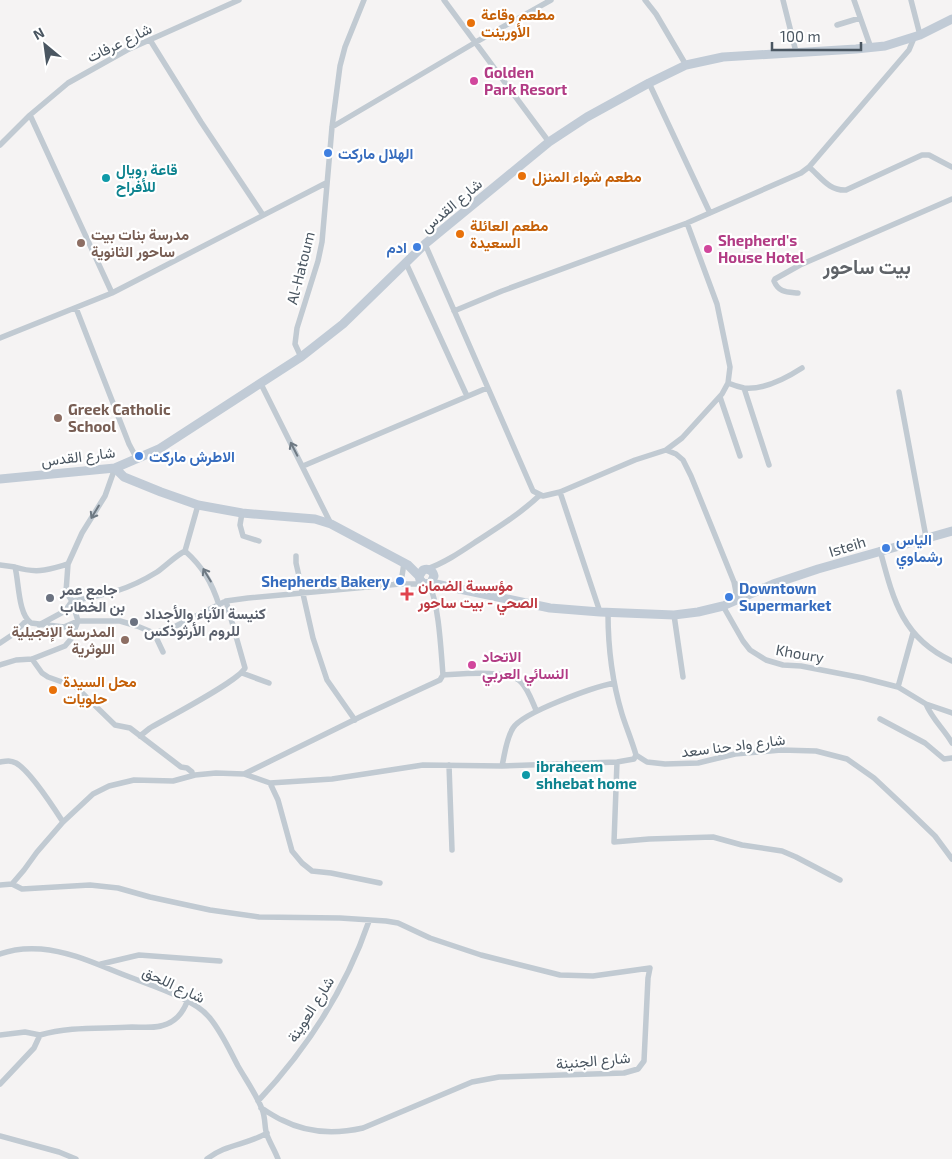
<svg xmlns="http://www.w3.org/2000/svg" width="952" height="1159" viewBox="0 0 952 1159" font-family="'Exo 2',Vazirmatn,sans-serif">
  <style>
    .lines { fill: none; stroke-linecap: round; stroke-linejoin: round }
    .street { stroke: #c1cad2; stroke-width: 5.5 }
    .secondary { stroke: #c1cbd6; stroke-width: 9 }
    .oneway { stroke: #6e7983 }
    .food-dot { fill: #e8710a; stroke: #fff; stroke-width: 2 }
    .hotel-dot { fill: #d1479c; stroke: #fff; stroke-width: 2 }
    .shop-dot { fill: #3f7fe0; stroke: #fff; stroke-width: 2 }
    .culture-dot { fill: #0f9aa8; stroke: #fff; stroke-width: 2 }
    .education-dot { fill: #8d6e63; stroke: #fff; stroke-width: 2 }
    .health-dot { fill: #e0444e; stroke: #fff; stroke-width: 2 }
    .worship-dot { fill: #6b7280; stroke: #fff; stroke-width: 2 }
    .labels { text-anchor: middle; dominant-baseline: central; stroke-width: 4.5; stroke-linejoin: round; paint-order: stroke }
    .food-label { font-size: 15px; font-weight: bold; fill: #c56008; stroke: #fff; text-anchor: start }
    .street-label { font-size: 15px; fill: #4a5661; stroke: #fff }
    .hotel-label { font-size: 15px; font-weight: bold; fill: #b23c85; stroke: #fff; text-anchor: start }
    .shop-label { font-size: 15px; font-weight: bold; fill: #366cbe; stroke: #fff; text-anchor: start }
    .culture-label { font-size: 15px; font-weight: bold; fill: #0d838f; stroke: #fff; text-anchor: start }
    .education-label { font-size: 15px; font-weight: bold; fill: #785e54; stroke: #fff; text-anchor: start }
    .health-label { font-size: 15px; font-weight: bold; fill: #be3a42; stroke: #fff; text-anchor: start }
    .worship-label { font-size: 15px; font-weight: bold; fill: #5b616d; stroke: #fff; text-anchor: start }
    .district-label { font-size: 20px; font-weight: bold; fill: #5f6368; stroke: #fff }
  </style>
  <rect width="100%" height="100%" fill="#f5f3f3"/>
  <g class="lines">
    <path class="street" d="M444 0 549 142
      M645 0 656 14 686 65
      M783 0 796 52
      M854 0 871 48
      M911 0 920 35
      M837 25 860 18
      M150 40 201 122 263 215
      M649 83 710 213
      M30 115 112 293
      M332 127 476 42 551 0
      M0 145 30 115 68 83 127 50 239 0
      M809 167C821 177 829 191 846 190L922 155H929L952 167
      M425 244 533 491 543 496 560 492 635 460 666 450 676 454 683 460 691 476 734 582 736 592 733 602
      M406 263 467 396
      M798 293C787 292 779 293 774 281L775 279 800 265 952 199
      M76 308 129 444 137 459
      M454 311 502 291 687 223 801 173 809 167 909 50 914 38
      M0 338 112 293 326 183
      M301 357 295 344 297 328 318 261 322 242 332 127 340 66 345 47 364 0
      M728 383C733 385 739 387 744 388 764 390 785 379 802 368
      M261 384 331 524
      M744 388 769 465
      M899 392 926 537
      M720 397 740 456
      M666 450 682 438 722 394 728 383 730 367 717 304 687 223
      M303 466 487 388
      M560 492 600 612
      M242 513 240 525 243 536 259 541
      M880 550C893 599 902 638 952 661
      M185 551C203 567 212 583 219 605
      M185 551 198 505
      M296 556V563L313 638 327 680 355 720
      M0 565 15 567C19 582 18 614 31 623L64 627 78 621H120L137 626 154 633 176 626 226 601 248 598 400 584H424
      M15 567C37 574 47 570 68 564
      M427 569C444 563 459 553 474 543 497 528 520 514 540 495
      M735 583 742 591 752 593
      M395 584 402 576 404 563
      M429 584C439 604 441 651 443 675
      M723 606 743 641 750 650 766 660 783 665 801 666 863 678 898 687 926 704 952 713
      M608 613C608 647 612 681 622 714 626 727 632 741 636 755
      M674 615 683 677
      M39 625 65 611 72 601C106 595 128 590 157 572 167 565 174 557 185 551
      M154 633 163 652
      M0 643 12 635 27 620
      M32 659 42 673 48 677 76 687 115 725 130 728 181 767 187 768 192 772V775
      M0 665 16 660 32 659 65 646 71 639 78 621 72 601 66 592 68 564 82 533 105 496 115 468
      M242 673 269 683
      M614 683C594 687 523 712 513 728 506 739 505 753 502 766L617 762 634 759 636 755
      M898 687 913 633
      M926 704C932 719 944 729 952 743
      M880 719 925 743 944 759 952 758
      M140 736 150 728C167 718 239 681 245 668L226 601
      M636 755 647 762 665 764 698 763 735 754 781 750 816 751 847 759 874 778 907 809 935 836 952 859
      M0 762C6 761 10 760 16 763 29 770 54 808 63 822
      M617 762 614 842 649 839 713 837 742 845 782 851 796 857 840 880
      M449 765 452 850
      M244 774 362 716 440 680 443 675C461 674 508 669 521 682 528 689 532 701 536 710
      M270 783 278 800 292 851 302 863 312 871 331 873 380 883
      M12 884 22 889 90 885 118 888 150 897 210 910 259 917 340 918 386 921 398 923 430 938 481 955 560 975 593 976 650 968 648 978 644 1061 638 1069 624 1073 499 1077 472 1082 363 1128C336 1134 307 1133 282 1120 275 1117 268 1112 261 1108
      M0 885 12 884 24 870 37 852 63 822 93 794 109 786 134 780 173 781 195 775 216 773 244 774 270 783 332 779 423 765 502 766
      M0 954C13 949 27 948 41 949 75 952 104 968 135 979 156 987 195 1000 209 1017 221 1031 229 1049 238 1066 246 1080 256 1094 262 1109 266 1119 264 1127 267 1135 270 1143 275 1151 278 1159
      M101 964 139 955 220 961
      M0 1035 25 1032 40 1035 34 1048 0 1084
      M40 1035C70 1026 102 1029 132 1027 144 1027 156 1029 167 1024 177 1020 183 1012 187 1002
      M258 1101C306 1050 346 988 369 921
      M0 1136 59 1152 76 1159
      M207 1159C226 1144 247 1145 267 1133"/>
    <path class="secondary" d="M115 468 124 477 161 492 198 505 242 513 315 519 331 524 408 565 419 576 420 580 424 584 431 583 434 576C433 571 429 568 423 570L419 576
      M0 479 115 468 159 449 301 357 343 324 425 244 549 142 587 117 649 83 686 65 723 57 856 49 885 46 920 35 952 19
      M431 583 550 608 600 612 674 615 698 612 723 606 773 584 818 569 952 531"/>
  </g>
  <defs><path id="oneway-shaft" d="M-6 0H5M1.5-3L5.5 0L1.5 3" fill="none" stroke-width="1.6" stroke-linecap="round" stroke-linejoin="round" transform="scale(1.25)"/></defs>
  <g class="oneway">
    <use href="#oneway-shaft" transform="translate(294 449) rotate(-117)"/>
    <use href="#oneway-shaft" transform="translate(95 512) rotate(121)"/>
    <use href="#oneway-shaft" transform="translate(207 575) rotate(-121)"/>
  </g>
  <g class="food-dot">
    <circle cx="471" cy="23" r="5"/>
    <circle cx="522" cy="176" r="5"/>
    <circle cx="460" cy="234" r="5"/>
    <circle cx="53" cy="690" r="5"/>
  </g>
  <g class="hotel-dot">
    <circle cx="474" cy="81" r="5"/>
    <circle cx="708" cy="249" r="5"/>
    <circle cx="472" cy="665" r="5"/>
  </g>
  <g class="shop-dot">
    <circle cx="328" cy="153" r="5"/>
    <circle cx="417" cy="247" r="5"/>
    <circle cx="139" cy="456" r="5"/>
    <circle cx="886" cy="548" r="5"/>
    <circle cx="400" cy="581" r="5"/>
    <circle cx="729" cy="597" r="5"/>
  </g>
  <g class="culture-dot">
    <circle cx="106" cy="178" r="5"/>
    <circle cx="526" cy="775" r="5"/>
  </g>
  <g class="education-dot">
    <circle cx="81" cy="243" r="5"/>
    <circle cx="58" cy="418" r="5"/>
    <circle cx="125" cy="640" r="5"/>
  </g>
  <path class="health-dot" d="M404.5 586.5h5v5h5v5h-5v5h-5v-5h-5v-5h5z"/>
  <g class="worship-dot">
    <circle cx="50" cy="598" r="5"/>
    <circle cx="134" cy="622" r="5"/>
  </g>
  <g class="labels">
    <g class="food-label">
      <text x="481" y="14">مطعم وقاعة<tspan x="481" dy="17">الأورينت</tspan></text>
      <text x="532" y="176">مطعم شواء المنزل</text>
      <text x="470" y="225">مطعم العائلة<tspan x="470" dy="17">السعيدة</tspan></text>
      <text x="63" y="681">محل السيدة<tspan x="63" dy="17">حلويات</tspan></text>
    </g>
    <g class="street-label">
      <text transform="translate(119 42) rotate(-26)">شارع عرفات</text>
      <text transform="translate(451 205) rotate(-40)">شارع القدس</text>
      <text transform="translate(300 268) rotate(-76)">Al-Hatoum</text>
      <text transform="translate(78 456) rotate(-7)">شارع القدس</text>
      <text transform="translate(847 546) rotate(-17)">Isteih</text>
      <text transform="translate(800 653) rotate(10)">Khoury</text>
      <text transform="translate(733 745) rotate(-7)">شارع واد حنا سعد</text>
      <text transform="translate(174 984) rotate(25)">شارع اللحق</text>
      <text transform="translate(310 1009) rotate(-58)">شارع العوينة</text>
      <text transform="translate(593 1060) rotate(-5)">شارع الجنينة</text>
    </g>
    <g class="hotel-label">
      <text x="484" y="72">Golden<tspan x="484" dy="17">Park Resort</tspan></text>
      <text x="718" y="240">Shepherd's<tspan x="718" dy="17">House Hotel</tspan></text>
      <text x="482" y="656">الاتحاد<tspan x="482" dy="17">النسائي العربي</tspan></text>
    </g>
    <g class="shop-label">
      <text x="338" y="153">الهلال ماركت</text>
      <text x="407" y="247" text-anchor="end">ادم</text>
      <text x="149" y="456">الاطرش ماركت</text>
      <text x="896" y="539">الياس<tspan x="896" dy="17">رشماوي</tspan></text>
      <text x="390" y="581" text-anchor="end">Shepherds Bakery</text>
      <text x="739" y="588">Downtown<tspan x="739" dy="17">Supermarket</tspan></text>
    </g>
    <g class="culture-label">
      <text x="116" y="169">قاعة رويال<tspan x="116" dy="17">للأفراح</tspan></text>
      <text x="536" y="766">ibraheem<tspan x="536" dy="17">shhebat home</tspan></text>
    </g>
    <g class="education-label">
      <text x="91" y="234">مدرسة بنات بيت<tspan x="91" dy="17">ساحور الثانوية</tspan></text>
      <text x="68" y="409">Greek Catholic<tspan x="68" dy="17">School</tspan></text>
      <text x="115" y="631" text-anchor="end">المدرسة الإنجيلية<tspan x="115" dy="17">اللوثرية</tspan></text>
    </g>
    <g class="health-label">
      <text x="418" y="585">مؤسسة الضمان<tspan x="418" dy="17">الصحي - بيت ساحور</tspan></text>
    </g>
    <g class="worship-label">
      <text x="60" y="589">جامع عمر<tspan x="60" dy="17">بن الخطاب</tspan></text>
      <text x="144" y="613">كنيسة الآباء والأجداد<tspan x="144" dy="17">للروم الأرثوذكس</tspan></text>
    </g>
    <g class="district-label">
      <text x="867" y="266">بيت ساحور</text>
    </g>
  </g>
  <g transform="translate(45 45) rotate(331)" stroke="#ffffff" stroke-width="4" paint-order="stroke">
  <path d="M0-4L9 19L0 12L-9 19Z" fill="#4a5661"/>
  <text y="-8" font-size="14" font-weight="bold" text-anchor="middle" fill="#4a5661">N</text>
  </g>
  <path d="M772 42v8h89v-8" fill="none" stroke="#4a5661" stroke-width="2.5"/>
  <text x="780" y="42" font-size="15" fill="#4a5661" stroke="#ffffff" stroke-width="4" paint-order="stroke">100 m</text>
</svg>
